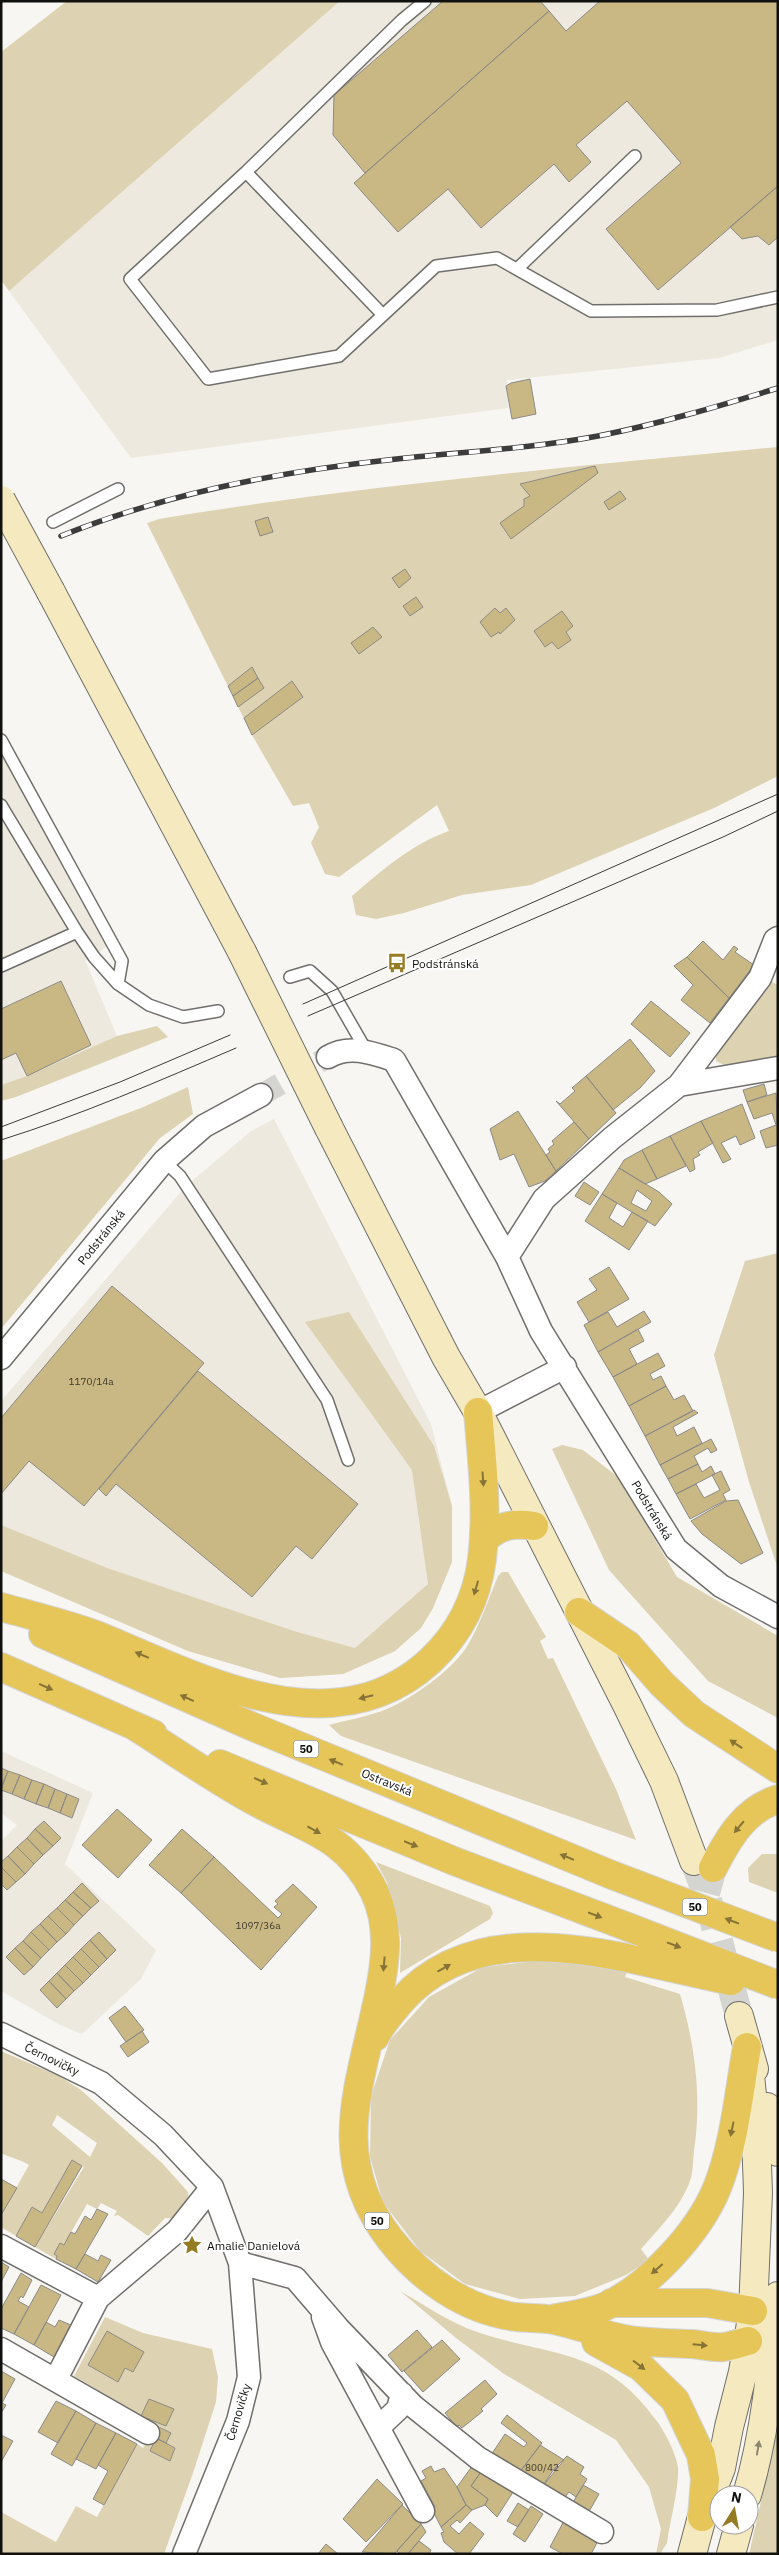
<svg xmlns="http://www.w3.org/2000/svg" width="779" height="2555" viewBox="0 0 779 2555" font-family="'IBM Plex Sans',sans-serif">
  <style>
    .built { fill: #ede9de }
    .green { fill: #ddd2b1; fill-rule: evenodd }
    .building { fill: #cab884; stroke: #8b8a87; fill-rule: evenodd }
    .lines { fill: none; stroke-linecap: round; stroke-linejoin: round }
    .minor-tunnel { stroke: #d4d4d0; stroke-width: 22; stroke-dasharray: 22 11; stroke-linecap: butt }
    .secondary-tunnel { stroke: #d4d4d0; stroke-width: 28; stroke-dasharray: 28 14; stroke-linecap: butt }
    .trunk-tunnel { stroke: #d4d4d0; stroke-width: 28; stroke-dasharray: 28 14; stroke-linecap: butt }
    .service-casing { stroke: #706f6b; stroke-width: 14 }
    .minor-casing { stroke: #706f6b; stroke-width: 25 }
    .secondary-casing { stroke: #706f6b; stroke-width: 30 }
    .trunk-casing { stroke: #d4d4d4; stroke-width: 30 }
    .service { stroke: #fff; stroke-width: 11 }
    .minor { stroke: #fff; stroke-width: 22 }
    .secondary { stroke: #f5e9c0; stroke-width: 28 }
    .trunk { stroke: #e6c658; stroke-width: 28 }
    .tram { stroke: #3c3c3a; stroke-width: 1 }
    .rail-casing { stroke: #3c3c3a; stroke-width: 5.5 }
    .rail { stroke: #fff; stroke-width: 4; stroke-dasharray: 11; stroke-linecap: butt }
    .secondary-bridge-casing { stroke: #706f6b; stroke-width: 30; stroke-linecap: butt }
    .trunk-bridge-casing { stroke: #d4d4d4; stroke-width: 30; stroke-linecap: butt }
    .secondary-bridge { stroke: #f5e9c0; stroke-width: 28 }
    .trunk-bridge { stroke: #e6c658; stroke-width: 28 }
    .oneway { fill: #867437 }
    .oneway2 { fill: #8e8770 }
    .labels { text-anchor: middle; dominant-baseline: central; stroke-width: 4; stroke-linejoin: round; paint-order: stroke }
    .number-label { font-size: 10px; fill: #3e3a2c }
    .shield { fill: #fff; stroke: #585856; stroke-width: 1 }
    .shield-label { font-size: 11px; font-weight: bold; fill: #10100e }
    .poi-label { font-size: 12px; fill: #10100e; stroke: #fff; text-anchor: start }
    .street-label { font-size: 12px; fill: #10100e; stroke: #fff }
  </style>
  <rect width="100%" height="100%" fill="#f7f6f2"/>
  <path class="built" d="M340 1H778V340L719 358 507 380 508 408 131 458 9 291Z
    M1 753 108 945 94 957 85 960 117 1036 27 1076 1 1085Z
    M274 1119 431 1424 452 1506V1562L433 1608 421 1628 395 1651 343 1674 280 1678 188 1651 1 1571V1401L186 1186 251 1131Z
    M1 1751 93 1793 65 1864 156 1950 141 1979 82 2034 60 2025 1 1991V1841L17 1825 1 1813Z"/>
  <path class="green" d="M67 1H340L9 291 1 280V52Z
    M778 447V776L714 808 531 885 462 895 404 913 376 919 356 915 352 896C382 870 412 844 449 831L437 805 339 877 325 874 311 843 319 827 309 803 293 806 252 735 147 523 159 519C364 485 571 467 778 447Z
    M770 981 778 985V1057L724 1065 716 1061V1055Z
    M157 1026 168 1037 16 1097 1 1101V1085L27 1076 117 1036Z
    M188 1087 193 1114 160 1138 1 1329V1161L141 1108Z
    M778 1253V1569L749 1482 714 1355 745 1261Z
    M349 1312 434 1446 452 1506V1562L433 1608 421 1628 395 1651 343 1674 280 1678 188 1651 1 1571V1525L107 1568 297 1632 355 1648 428 1584 412 1470 305 1322Z
    M562 1445 583 1450 618 1477 677 1577 778 1636V1718L708 1681 609 1570 552 1449Z
    M502 1572H508L546 1637 540 1641 548 1659 553 1658 616 1789 636 1840 341 1736 329 1725C347 1720 365 1717 382 1711 409 1701 455 1669 469 1643 481 1622 489 1598 498 1576Z
    M762 1854H778V1893L749 1882 748 1868Z
    M376 1862 490 1906 493 1913 490 1919 400 1973 401 1938 387 1882Z
    M544 1960 627 1971 625 1977 680 1994C695 2045 702 2098 694 2151 693 2160 693 2170 691 2178 682 2206 660 2227 641 2249L649 2260 626 2275 575 2296 520 2299 465 2284 420 2251 383 2202 370 2157 371 2096 390 2040 429 1997 483 1967Z
    M1 2051 59 2076 81 2090 162 2163 188 2192 189 2202 178 2219 165 2218 148 2236 118 2215 114 2216 117 2211 101 2203 97 2209 87 2204 64 2245 60 2243 54 2254 57 2256 56 2259 35 2247 84 2167 72 2160 42 2213 32 2208 16 2236 1 2227V2215L29 2165C20 2159 11 2158 1 2153ZM57 2115 97 2143 90 2157 52 2125Z
    M400 2291C425 2305 450 2323 477 2332 552 2357 604 2348 656 2420 664 2430 677 2455 678 2468 679 2489 670 2521 667 2543L660 2554H656L661 2529 649 2487 616 2440 504 2374 456 2338Z
    M105 2317 143 2333 212 2349 218 2377 216 2402 193 2473 164 2554H1V2512L56 2542 76 2506 97 2517 137 2444 143 2448 150 2435 156 2438 150 2451 170 2461 175 2448 166 2443 171 2433 74 2376Z
    M778 2427V2554H749Z"/>
  <path class="building" d="M443 1H540L549 11 365 173 333 135 334 95Z
    M600 1H778V186L658 290 606 229 681 163 627 101 576 145 591 162 569 182 554 164 481 228 448 189 398 232 354 183 549 11 566 31Z
    M778 186V237L769 245 758 236 742 239 730 227Z
    M530 379 536 414 512 419 506 386 511 383Z
    M595 466 598 473 511 539 500 523 524 506V499L530 496 520 484Z
    M620 491 626 499 609 510 604 502Z
    M268 517 273 532 260 536 255 521Z
    M405 569 411 578 399 588 392 578Z
    M416 597 423 607 410 616 403 606Z
    M495 608 500 613 506 608 515 620 500 634 499 632 491 637 480 622Z
    M562 611 573 626 566 632 571 640 558 649 552 642 545 647 534 631Z
    M373 627 382 637 359 654 351 643Z
    M252 667 258 678 233 696 228 686Z
    M258 678 264 688 238 707 233 696Z
    M292 681 303 697 252 735 244 718Z
    M703 941 723 960 734 946 738 949 735 952 754 965 729 998 687 957Z
    M687 957 729 998 710 1023 681 1000 693 985 674 966Z
    M61 981 91 1045 27 1076 16 1053 1 1060V1009Z
    M651 1001 690 1033 670 1057 631 1024Z
    M630 1039 655 1071 640 1088 613 1110 586 1076Z
    M586 1076 616 1113 589 1139 556 1101 560 1104 575 1091 572 1088Z
    M764 1084 767 1095 747 1102 743 1090Z
    M776 1093 778 1145 766 1148 760 1131 776 1125 772 1113 754 1119 747 1102Z
    M742 1104 755 1138 740 1145 736 1136 721 1143 731 1159 723 1163 701 1121Z
    M518 1111 556 1171 545 1181 529 1187 514 1154 500 1160 490 1129Z
    M701 1121 713 1143 698 1152 700 1155 693 1159 695 1169 690 1172 670 1136Z
    M574 1122 589 1139 556 1171 546 1155 550 1152 548 1149 554 1144 552 1141Z
    M670 1136 686 1166 657 1179 642 1150Z
    M642 1150 657 1179 645 1184 619 1168 624 1160Z
    M619 1168 659 1192 672 1204 655 1226 602 1194ZM637 1190 652 1201 646 1211 631 1203Z
    M584 1182 599 1192 590 1205 575 1196Z
    M602 1194 617 1203 609 1218 623 1227 632 1212 648 1221 629 1250 585 1221Z
    M609 1267 629 1299 589 1322 577 1302 597 1290 589 1279Z
    M112 1286 204 1363 84 1506 29 1461 1 1494V1418Z
    M644 1311 651 1322 598 1352 584 1325 608 1312 617 1327Z
    M638 1329 644 1341 629 1349 637 1364 613 1377 598 1352Z
    M658 1353 665 1366 650 1374 653 1380 661 1376 666 1386 629 1406 613 1377Z
    M198 1371 358 1504 312 1559 296 1546 252 1597 116 1484 106 1496 99 1489Z
    M666 1386 674 1400 684 1395 693 1411 645 1436 629 1406Z
    M694 1410 698 1413 673 1427 677 1436 694 1427 702 1443 660 1465 645 1436Z
    M711 1439 717 1450 711 1453 708 1448 694 1456 698 1464 668 1479 660 1465Z
    M698 1464 702 1472 711 1466 715 1474 676 1494 668 1479Z
    M721 1471 730 1490 723 1494 726 1500 690 1519 676 1494 696 1484 704 1498 720 1490 712 1475Z
    M738 1500 763 1553 741 1564 702 1534 691 1521 726 1501Z
    M1 1768 8 1771 1 1787Z
    M8 1771 20 1775 12 1794 1 1790Z
    M20 1775 32 1780 24 1799 12 1794Z
    M32 1780 44 1784 36 1804 24 1799Z
    M44 1784 55 1789 48 1808 36 1804Z
    M55 1789 67 1794 60 1813 48 1808Z
    M67 1794 79 1799 72 1818 60 1813Z
    M117 1809 152 1840 118 1878 82 1845Z
    M44 1821 61 1838 53 1846 35 1829Z
    M35 1829 53 1846 43 1855 27 1838Z
    M182 1829 214 1857 181 1893 149 1865Z
    M27 1838 43 1855 34 1864 17 1847Z
    M17 1847 34 1864 25 1874 8 1856Z
    M8 1856 25 1874 16 1882 1 1867V1862Z
    M214 1857 278 1918 282 1914 274 1907 278 1904 275 1901 293 1884 317 1907 261 1970 181 1893Z
    M1 1867 16 1882 7 1890 1 1884Z
    M82 1883 99 1901 91 1908 73 1892Z
    M73 1892 91 1908 83 1916 65 1900Z
    M65 1900 83 1916 74 1925 57 1908Z
    M57 1908 74 1925 66 1934 48 1916Z
    M48 1916 66 1934 57 1942 40 1924Z
    M40 1924 57 1942 49 1950 31 1932Z
    M31 1932 49 1950 41 1958 23 1941Z
    M99 1932 116 1950 107 1959 90 1940Z
    M90 1940 107 1959 99 1967 81 1949Z
    M23 1941 41 1958 33 1967 15 1948Z
    M15 1948 33 1967 24 1975 6 1957Z
    M81 1949 99 1967 91 1975 73 1957Z
    M73 1957 91 1975 83 1983 65 1965Z
    M65 1965 83 1983 74 1991 57 1973Z
    M57 1973 74 1991 66 1999 49 1981Z
    M49 1981 66 1999 57 2008 40 1990Z
    M125 2006 144 2030 126 2042 109 2018Z
    M142 2031 149 2042 128 2057 120 2046Z
    M72 2160 82 2166 35 2247 16 2236 32 2207 42 2213Z
    M1 2179 17 2188 1 2215Z
    M97 2209 108 2214 76 2269 56 2259 57 2256 54 2254 60 2243 64 2245 71 2232 75 2234 85 2216 91 2220Z
    M85 2254 98 2261 101 2255 111 2260 98 2282 76 2269Z
    M1 2262 9 2267 1 2282Z
    M21 2273 32 2280 23 2298 21 2296 18 2301 29 2307 14 2334 1 2328V2309Z
    M41 2285 61 2295 34 2345 14 2334Z
    M59 2320 71 2325 54 2357 34 2345 46 2322 55 2327Z
    M417 2330 432 2347 402 2372 388 2355Z
    M107 2331 144 2352 133 2372 125 2368 118 2382 88 2365Z
    M442 2340 460 2359 423 2392 404 2371Z
    M1 2371 15 2379 2 2403 6 2405 1 2413Z
    M485 2380 497 2394 481 2409 483 2411 462 2428 459 2425 457 2427 445 2413Z
    M149 2399 174 2409 166 2426 141 2416Z
    M56 2401 76 2411 58 2443 38 2432Z
    M76 2411 96 2423 72 2466 51 2454Z
    M507 2415 542 2443 519 2473 491 2455 505 2434 524 2447 527 2443 501 2423Z
    M96 2423 116 2433 96 2469 76 2459Z
    M155 2425 171 2433 166 2443 156 2438Z
    M116 2433 137 2444 104 2505 93 2499 108 2471 98 2465Z
    M1 2435 13 2441 1 2462Z
    M156 2438 175 2448 170 2461 150 2451Z
    M540 2445 564 2460 542 2487 519 2473Z
    M567 2456 584 2467 580 2474 587 2479 576 2497 569 2492 562 2501 542 2487 554 2469Z
    M473 2465 483 2469 471 2486 488 2499 485 2505 472 2510 466 2505 457 2487Z
    M431 2466 434 2472 444 2468 457 2487 466 2505 441 2527 432 2509 435 2507 421 2481 426 2478 422 2471Z
    M483 2469 515 2489 497 2517 485 2505 488 2499 471 2486Z
    M377 2479 403 2504 366 2542 343 2519Z
    M583 2485 599 2494 587 2515 571 2506Z
    M518 2503 529 2510 518 2527 507 2521Z
    M402 2505 421 2524 394 2554 362 2552Z
    M466 2505 472 2510 460 2523 457 2520 450 2526 459 2534 470 2522 484 2534 469 2554H458L444 2542 441 2533 444 2532 441 2527Z
    M531 2506 543 2514 525 2542 513 2534Z
    M565 2519 600 2537 591 2554H563L550 2547Z
    M421 2524 426 2532 408 2554H400L397 2551Z
    M419 2541 431 2550 429 2554H408Z
    M326 2544 338 2554H318Z"/>
  <g class="lines">
    <path class="minor-tunnel" d="M261 1095 328 1057"/>
    <path class="secondary-tunnel" d="M694 1861 706 1893 739 2016"/>
    <path class="trunk-tunnel" d="M706 1893 713 1868"/>
    <defs>
      <path id="service" d="M425 1 402 20 246 172 130 279 208 379 339 356 436 266 497 258 591 311 717 310 778 297
        M246 172 382 314
        M517 269 635 156
        M53 522 118 489
        M1 740 122 961 118 984
        M1 805 77 932 94 957 118 984 149 1005 183 1017 218 1011
        M1 966 77 932
        M290 977 310 971 332 991 366 1050
        M164 1161 180 1176 327 1400 348 1460"/>
      <path id="minor" d="M328 1057C349 1044 373 1053 394 1060L507 1257 541 1331 676 1549 721 1586 778 1617
        M679 1085 760 978 775 940 778 938
        M507 1257 544 1199 612 1138 679 1085 778 1068
        M1 1358 164 1161 204 1126 261 1095
        M478 1412 565 1367
        M1 2034 101 2083 163 2135 212 2187 240 2263 249 2377 238 2421 184 2554
        M1 2246 98 2298
        M240 2263 295 2278 338 2328 413 2406 478 2458 602 2532
        M323 2317 332 2342 423 2511
        M1 2349 148 2433
        M56 2379 98 2298 177 2231 212 2187
        M379 2427 398 2409 402 2394"/>
      <path id="secondary" d="M51 592 242 952
        M329 1128 446 1357 478 1412 627 1705 664 1781 694 1861
        M739 2016 754 2069
        M767 2107 778 2152
        M747 2495C766 2431 772 2362 778 2296
        M692 2554 702 2517 721 2468 729 2427 743 2372 753 2311 758 2193 756 2134 748 2056
        M731 2554 739 2525"/>
      <path id="trunk" d="M484 1540C498 1525 514 1523 534 1526
        M1 1607C33 1616 68 1624 99 1636 201 1678 333 1750 430 1661 460 1633 477 1599 482 1559 488 1510 482 1461 478 1412
        M579 1612 628 1645 662 1684 694 1714 778 1769
        M43 1634 251 1726 612 1875
        M1 1667 153 1734
        M136 1727C176 1752 215 1780 256 1802 305 1829 346 1835 374 1891 390 1924 386 1960 379 1994 361 2084 327 2157 390 2239 421 2279 465 2310 516 2317 526 2318 537 2318 547 2319 573 2323 598 2334 624 2339 645 2343 669 2343 692 2344 702 2345 713 2348 723 2347 731 2346 740 2343 748 2341
        M220 1764 454 1861 628 1927
        M713 1868C728 1839 744 1810 778 1799
        M375 2037C381 2024 392 2012 402 2000 463 1932 557 1943 637 1960
        M611 2303H707L753 2311
        M556 2318C572 2315 589 2313 604 2307 648 2288 699 2232 717 2188 734 2146 739 2092 747 2047
        M596 2342 641 2367 675 2400 701 2455 705 2479 702 2517"/>
    </defs>
    <use href="#service" class="service-casing"/>
    <use href="#minor" class="minor-casing"/>
    <use href="#secondary" class="secondary-casing"/>
    <use href="#trunk" class="trunk-casing"/>
    <use href="#service" class="service"/>
    <use href="#minor" class="minor"/>
    <use href="#secondary" class="secondary"/>
    <use href="#trunk" class="trunk"/>
    <path class="tram" d="M303 1004 778 794
      M308 1016 723 837 778 811
      M1 1127 120 1082 230 1035
      M1 1140C81 1115 159 1081 236 1048"/>
    <defs>
      <path id="rail" d="M61 536C165 494 276 472 388 460 458 452 529 449 598 436 659 424 719 406 778 388"/>
    </defs>
    <use href="#rail" class="rail-casing"/>
    <use href="#rail" class="rail"/>
    <defs>
      <path id="secondary-bridge" d="M1 500 51 592
        M242 952 329 1128"/>
      <path id="trunk-bridge" d="M612 1875 778 1938
        M628 1927 778 1985
        M637 1960 731 1981"/>
    </defs>
    <use href="#secondary-bridge" class="secondary-bridge-casing"/>
    <use href="#trunk-bridge" class="trunk-bridge-casing"/>
    <use href="#secondary-bridge" class="secondary-bridge"/>
    <use href="#trunk-bridge" class="trunk-bridge"/>
  </g>
  <defs><path id="oneway-solid" d="M-6-.8H1V-3.2L6.5 0L1 3.2V.8H-6Z" transform="scale(1.25)"/></defs>
  <g class="oneway">
    <use href="#oneway-solid" transform="translate(483 1479) rotate(86)"/>
    <use href="#oneway-solid" transform="translate(476 1588) rotate(106)"/>
    <use href="#oneway-solid" transform="translate(142 1655) rotate(-157)"/>
    <use href="#oneway-solid" transform="translate(46 1687) rotate(24)"/>
    <use href="#oneway-solid" transform="translate(366 1697) rotate(166)"/>
    <use href="#oneway-solid" transform="translate(187 1698) rotate(-156)"/>
    <use href="#oneway-solid" transform="translate(736 1744) rotate(-147)"/>
    <use href="#oneway-solid" transform="translate(336 1762) rotate(-158)"/>
    <use href="#oneway-solid" transform="translate(261 1781) rotate(24)"/>
    <use href="#oneway-solid" transform="translate(739 1827) rotate(130)"/>
    <use href="#oneway-solid" transform="translate(314 1830) rotate(29)"/>
    <use href="#oneway-solid" transform="translate(411 1844) rotate(22)"/>
    <use href="#oneway-solid" transform="translate(567 1857) rotate(-158)"/>
    <use href="#oneway-solid" transform="translate(595 1915) rotate(21)"/>
    <use href="#oneway-solid" transform="translate(732 1921) rotate(-159)"/>
    <use href="#oneway-solid" transform="translate(674 1945) rotate(21)"/>
    <use href="#oneway-solid" transform="translate(384 1964) rotate(95)"/>
    <use href="#oneway-solid" transform="translate(444 1968) rotate(-29)"/>
    <use href="#oneway-solid" transform="translate(732 2129) rotate(102)"/>
    <use href="#oneway-solid" transform="translate(657 2269) rotate(139)"/>
    <use href="#oneway-solid" transform="translate(700 2345) rotate(5)"/>
    <use href="#oneway-solid" transform="translate(639 2365) rotate(37)"/>
  </g>
  <use class="oneway2" href="#oneway-solid" transform="translate(758 2448) rotate(-81)"/>
  <defs>
    <symbol id="bus-bare" viewBox="-9 -9 18 18"><path d="M-5-6H5V4H4V6H2V4H-2V6H-4V4H-5ZM-3.5-4V0h7V-4ZM-3.5 1.2v1.5H-2V1.2ZM2 1.2v1.5H3.5V1.2Z" fill="#957b22" stroke="#fff" stroke-width="2.5" paint-order="stroke"/></symbol>
    <symbol id="sight-bare" viewBox="-9 -9 18 18"><path d="M0-6L1.8-2.2L6-1.7L2.9 1.2L3.7 5.4L0 3.3L-3.7 5.4L-2.9 1.2L-6-1.7L-1.8-2.2Z" fill="#957b22" stroke="#fff" stroke-width="2.5" paint-order="stroke"/></symbol>
  </defs>
  <g fill-rule="evenodd">
    <use href="#bus-bare" x="383" y="949" width="28" height="28"/>
    <use href="#sight-bare" x="178" y="2231" width="28" height="28"/>
  </g>
  <g class="labels">
    <g class="number-label">
      <text x="91" y="1381">1170/14a</text>
      <text x="258" y="1925">1097/36a</text>
      <text x="542" y="2467">800/42</text>
    </g>
    <g class="shield">
      <rect x="293.5" y="1740.5" width="25" height="17" rx="4"/>
      <rect x="682.5" y="1898.5" width="25" height="17" rx="4"/>
      <rect x="364.5" y="2212.5" width="25" height="17" rx="4"/>
    </g>
    <g class="shield-label">
      <text x="306" y="1749">50</text>
      <text x="695" y="1907">50</text>
      <text x="377" y="2221">50</text>
    </g>
    <g class="poi-label">
      <text x="412" y="963">Podstránská</text>
      <text x="207" y="2245">Amalie Danielová</text>
    </g>
    <g class="street-label">
      <text transform="translate(101 1237) rotate(-51)">Podstránská</text>
      <text transform="translate(652 1510) rotate(59)">Podstránská</text>
      <text transform="translate(387 1782) rotate(22)">Ostravská</text>
      <text transform="translate(52 2059) rotate(26)">Černovičky</text>
      <text transform="translate(238 2412) rotate(-73)">Černovičky</text>
    </g>
  </g>
  <rect width="779" height="2555" fill="none" stroke="#10100e" stroke-width="5"/>
  <g transform="translate(734 2510) rotate(11)"><circle r="24" fill="#ffffff" stroke="#9f9f9f"/>
  <path d="M0-4L9 19L0 12L-9 19Z" fill="#957b22"/>
  <text y="-8" font-size="14" font-weight="bold" text-anchor="middle" fill="#10100e">N</text>
  </g>
</svg>
